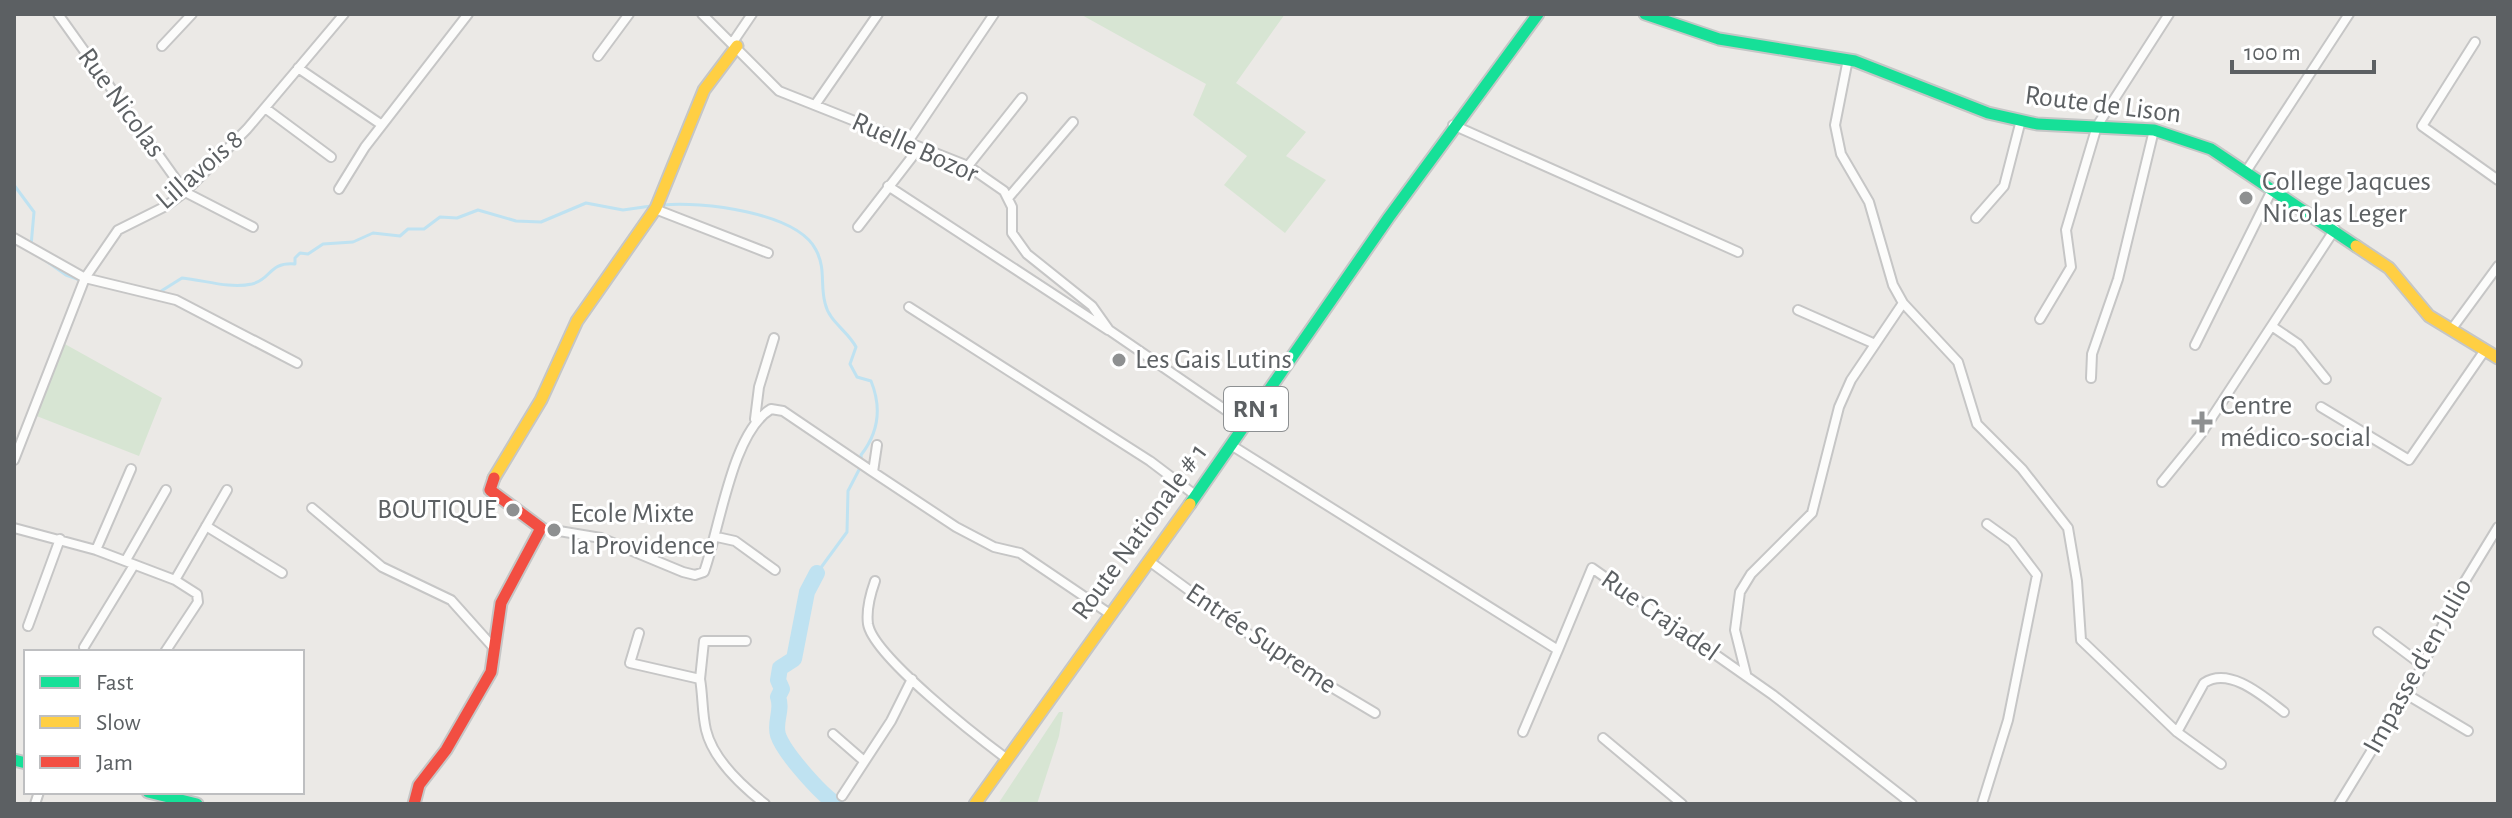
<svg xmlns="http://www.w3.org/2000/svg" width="2512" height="818" viewBox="0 0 2512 818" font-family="'Alegreya Sans',sans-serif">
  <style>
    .green { fill: #d7e5d3 }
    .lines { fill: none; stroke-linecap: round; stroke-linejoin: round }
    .stream { stroke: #bfe2f1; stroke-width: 3 }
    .river { stroke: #bfe2f1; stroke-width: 16 }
    .street-casing { stroke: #c6c6c6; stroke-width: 12 }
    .fast-casing { stroke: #c5c6c6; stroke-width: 15 }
    .slow-casing { stroke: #c5c6c6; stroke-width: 15 }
    .jam-casing { stroke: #c5c6c6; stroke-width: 15 }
    .street { stroke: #fcfcfb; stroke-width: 8 }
    .fast { stroke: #16e098; stroke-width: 11 }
    .slow { stroke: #ffcf43; stroke-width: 11 }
    .jam { stroke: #f24e42; stroke-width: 11 }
    .poi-dot { fill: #8e9091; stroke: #fff; stroke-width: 3 }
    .labels { text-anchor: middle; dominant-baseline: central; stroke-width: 6; stroke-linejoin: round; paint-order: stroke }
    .shield { fill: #fff; stroke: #8d9092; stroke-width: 2 }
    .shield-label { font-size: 26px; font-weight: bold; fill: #5c6063 }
    .street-label { font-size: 28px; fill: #5c6063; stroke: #fff }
    .poi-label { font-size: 28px; fill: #5c6063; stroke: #fff; text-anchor: start }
  </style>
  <rect width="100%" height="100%" fill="#ebe9e6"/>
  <path class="green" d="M1080 14H1285L1236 83 1306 132 1286 156 1326 180 1285 233 1224 185 1247 156 1193 115 1206 84Z
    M63 343 162 398 139 456 34 415Z
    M1059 712H1063L1059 736 1037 804H998Z"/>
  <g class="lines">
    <path class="stream" d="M14 185 34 212 31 246
      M663 205C700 201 797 212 816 250 826 269 820 284 825 303 829 322 848 331 856 347L850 364 857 377 871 381C882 408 879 432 861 455L862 464 848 491 847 532 817 573
      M42 258 66 275 83 281
      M158 293 182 278C204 280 229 289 252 284 272 279 268 262 295 264V258L300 253 308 254 323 244 353 242 373 233 400 236 408 229H424L440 217 457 218 478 210 516 221 541 222 586 203 623 210 651 206"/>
    <path class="river" d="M817 573 807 592 794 659 780 668 778 680 782 689 778 697C783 710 774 722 778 735 784 753 820 793 836 804"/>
    <defs>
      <path id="street" d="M58 14 185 192 253 227
        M702 14 779 91 968 166 1004 191 1012 207V233L1027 254 1092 306 1109 330 1246 424
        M733 42 752 14
        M2475 42 2422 126 2498 180
        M162 46 192 14
        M598 56 629 14
        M1848 59 1835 125 1841 154 1869 202 1893 285 1903 303 1958 362 1977 424 2022 469 2068 528 2077 581 2081 640 2177 732 2221 764
        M298 68 382 125
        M815 105 878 14
        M265 108 331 157
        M1453 125 1738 252
        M907 143 994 14
        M968 166 1022 98
        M2247 170 2349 14
        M888 186 1108 330
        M339 189 365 147 468 14
        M1009 197 1073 122
        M655 209 768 253
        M1976 218 2004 186 2021 120
        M858 227 919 148
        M14 238 85 278 176 300 297 363
        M909 307 1150 461 1195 495
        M1798 310 1875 344
        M2040 319 2071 267 2066 230 2097 126 2169 14
        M2273 327 2298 344 2326 379
        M2451 330 2498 266
        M2195 345 2273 188
        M2091 378 2092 354 2118 279 2154 130
        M2321 407 2409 460 2485 350
        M755 419 759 387 774 338
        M877 445 873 472 956 527 994 547 1020 553 1110 614
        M1231 445 1558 650 1592 568 1773 695 1912 804
        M14 460 85 278 118 230 166 206 185 192 247 129 344 14
        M2162 482 2201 434 2335 229
        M312 508 382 567 451 600 493 647
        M206 526 282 573
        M14 528 96 550 175 580 227 490
        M541 528 601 538 683 572 695 575 704 572C720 528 732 432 771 409L783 411 873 472
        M717 537 735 541 775 570
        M96 550 131 469
        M126 560 166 490
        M1149 561 1276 654 1375 713
        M875 581C870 595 866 609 868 624 873 656 979 738 1007 759
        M28 626 60 539
        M2378 632 2422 665
        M639 633 630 663 700 679C703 696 702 713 706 730 713 760 742 786 765 804
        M84 647 134 565
        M165 652 198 602 197 594 175 580
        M1746 674 1735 630 1740 592 1751 574 1812 513 1839 407 1851 380 1903 303
        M700 679 704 641H746
        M2406 694 2468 731
        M1523 732 1558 650
        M2177 732 2204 683C2230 666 2264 697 2284 712
        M833 734 864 761
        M1603 738 1682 804
        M842 796 891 721 912 679
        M35 804 39 792
        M1982 804 2008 720 2037 575 2012 542 1987 524
        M2339 804 2416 678 2465 581 2498 527"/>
      <path id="fast" d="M1645 14 1719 39 1855 61 1988 113 2037 124 2154 130 2211 149 2356 246
        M1190 504 1389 217 1538 14
        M14 760 26 763
        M148 792 197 804"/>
      <path id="slow" d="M2356 246 2389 268 2429 316 2498 358
        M494 478 541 400 577 321 656 208 704 90 737 46
        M975 804 1190 504"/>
      <path id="jam" d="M414 804 419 785 446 750 491 672 501 603 541 528 490 490 494 478"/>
    </defs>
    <use href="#street" class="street-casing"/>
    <use href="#fast" class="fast-casing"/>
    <use href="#slow" class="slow-casing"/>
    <use href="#jam" class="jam-casing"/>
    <use href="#street" class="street"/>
    <use href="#fast" class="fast"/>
    <use href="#slow" class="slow"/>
    <use href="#jam" class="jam"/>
  </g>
  <g class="poi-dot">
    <circle cx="2246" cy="198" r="8"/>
    <circle cx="1119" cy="360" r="8"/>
    <path d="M2198 410h8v8h8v8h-8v8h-8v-8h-8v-8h8z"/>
    <circle cx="513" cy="510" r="8"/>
    <circle cx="554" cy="530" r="8"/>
  </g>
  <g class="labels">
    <rect class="shield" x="1224" y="387" width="64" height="44" rx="6"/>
    <g class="shield-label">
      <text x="1256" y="409">RN 1</text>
    </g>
    <g class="street-label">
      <text transform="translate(121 103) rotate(54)">Rue Nicolas</text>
      <text transform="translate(2103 105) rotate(7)">Route de Lison</text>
      <text transform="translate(915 148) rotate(24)">Ruelle Bozor</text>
      <text transform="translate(200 170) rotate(-41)">Lillavois 8</text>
      <text transform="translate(1140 532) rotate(-54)">Route Nationale # 1</text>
      <text transform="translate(1660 616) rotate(35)">Rue Crajadel</text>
      <text transform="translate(1261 639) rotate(34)">Entrée Supreme</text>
      <text transform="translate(2418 666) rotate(-61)">Impasse d'en Julio</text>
    </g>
    <g class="poi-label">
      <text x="2262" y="182">College Jaqcues<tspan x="2262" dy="32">Nicolas Leger</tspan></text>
      <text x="1135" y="360">Les Gais Lutins</text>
      <text x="2220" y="406">Centre<tspan x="2220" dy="32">médico-social</tspan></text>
      <text x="497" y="510" text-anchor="end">BOUTIQUE</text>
      <text x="570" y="514">Ecole Mixte<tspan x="570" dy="32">la Providence</tspan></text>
    </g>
  </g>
  <rect width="2512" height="818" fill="none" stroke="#5c6063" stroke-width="32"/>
  <rect x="24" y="650" width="280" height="144" fill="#ffffff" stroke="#bebfc1" stroke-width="2"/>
  <rect x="40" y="676" width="40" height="12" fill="#16e098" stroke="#bebfc1" stroke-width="2"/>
  <text x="96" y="690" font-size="24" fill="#5c6063">Fast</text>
  <rect x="40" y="716" width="40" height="12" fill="#ffcf43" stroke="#bebfc1" stroke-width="2"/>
  <text x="96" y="730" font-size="24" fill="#5c6063">Slow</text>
  <rect x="40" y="756" width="40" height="12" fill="#f24e42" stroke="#bebfc1" stroke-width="2"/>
  <text x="96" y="770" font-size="24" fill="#5c6063">Jam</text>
  <path d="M2232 60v12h142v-12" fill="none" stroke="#5c6063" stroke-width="4"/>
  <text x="2244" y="60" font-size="24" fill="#5c6063" stroke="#ffffff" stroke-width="6" paint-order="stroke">100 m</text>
</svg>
